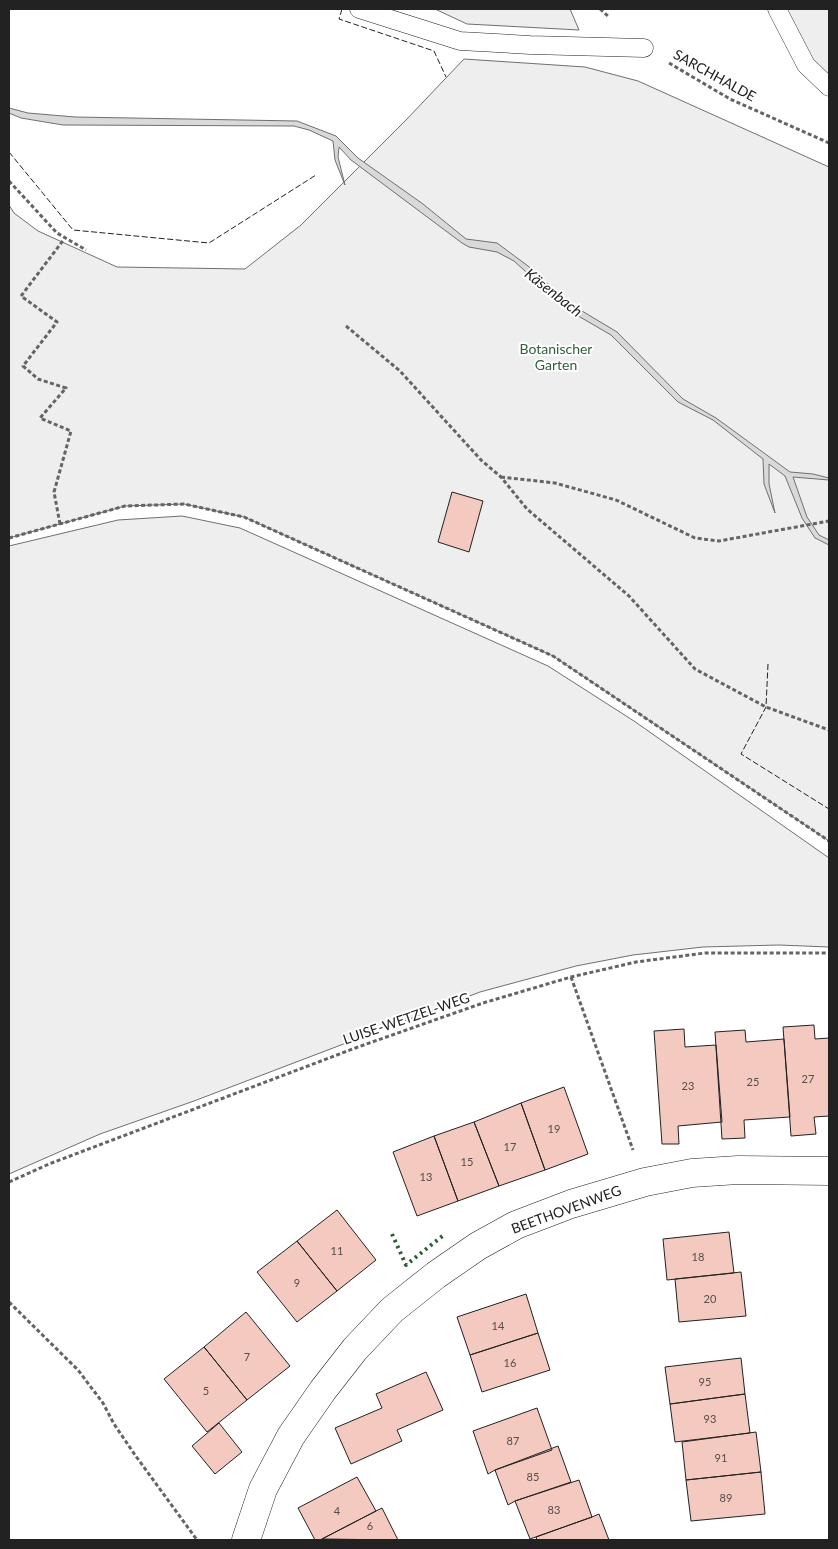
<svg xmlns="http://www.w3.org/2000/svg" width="838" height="1549" viewBox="0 0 838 1549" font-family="Lato,sans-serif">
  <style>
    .green { fill: #eee; stroke: #6f6f6f }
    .water { fill: #d9d9d9; stroke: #6f6f6f }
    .building { fill: #f3c9c0; stroke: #222 }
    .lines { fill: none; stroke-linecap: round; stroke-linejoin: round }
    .service-casing { stroke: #222; stroke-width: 19 }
    .minor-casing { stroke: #222; stroke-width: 29 }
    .path { stroke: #646464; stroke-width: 3; stroke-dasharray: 4 2.5; stroke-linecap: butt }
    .service { stroke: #fff; stroke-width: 18 }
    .minor { stroke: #fff; stroke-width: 28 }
    .hedge { stroke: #2f5e38; stroke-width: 4; stroke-dasharray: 2.5 4; stroke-linecap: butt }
    .fence { stroke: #222; stroke-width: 1; stroke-dasharray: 6 2.5; stroke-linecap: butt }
    .labels { text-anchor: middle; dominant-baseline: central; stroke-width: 4; stroke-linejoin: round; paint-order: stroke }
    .number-label { font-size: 11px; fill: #564c4a }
    .street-label { font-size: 14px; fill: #222; stroke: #fff }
    .park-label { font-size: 14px; fill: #2f5e38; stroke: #fff }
    .water-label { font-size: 15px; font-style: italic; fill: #222; stroke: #fff }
  </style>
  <rect width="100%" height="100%" fill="#fff"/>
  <path class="green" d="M435 9H570L579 30 467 24Z
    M777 9H829V87Z
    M464 59 585 67 638 81 829 167V841L553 656 244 517 184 504 125 506 9 538V205L14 213 38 231 117 267 245 269 301 225 406 120Z
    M182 516 240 528 548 666 634 721 829 858V947L779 945 703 947 633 955 576 966 480 992 194 1101 100 1134 9 1174V546L118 520Z"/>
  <path class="water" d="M9 108 28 113 75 117 297 121 336 136 358 158 423 204 466 239 497 243 528 266 572 305 617 332 683 399 716 418 790 472 813 474 829 478V480L793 477 807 517 819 535 829 540V545L815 538 802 518 785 476 769 464V484L775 513 764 484 763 459 713 420 678 402 611 335 568 310 514 261 497 252 469 247 462 243 351 160 339 147 338 157 345 185 335 160 333 141 309 130 294 126 63 125 21 118 9 113Z"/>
  <path class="building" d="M452 492 483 501 469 552 438 542Z
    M814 1025 815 1039 829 1038V1116L814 1117 816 1134 791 1136 783 1027Z
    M684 1029 685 1047 716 1045 722 1122 678 1126 679 1144H662L654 1031Z
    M745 1030 746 1042 784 1039 790 1117 744 1120 745 1138 722 1139 715 1032Z
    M564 1087 588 1154 545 1170 521 1103Z
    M521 1103 545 1170 499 1186 474 1122Z
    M474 1122 499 1186 458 1201 434 1136Z
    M434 1136 458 1201 417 1216 393 1152Z
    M337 1210 376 1260 337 1291 297 1241Z
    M729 1232 734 1273 667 1280 663 1239Z
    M297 1241 337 1291 297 1322 257 1272Z
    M741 1272 746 1316 679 1322 675 1279Z
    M526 1294 538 1333 470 1355 457 1317Z
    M246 1312 290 1366 247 1400 204 1347Z
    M538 1333 550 1370 482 1392 470 1355Z
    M204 1347 247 1400 207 1432 164 1379Z
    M741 1358 745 1394 670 1404 665 1367Z
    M426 1372 443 1410 397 1430 402 1441 351 1464 335 1428 382 1408 376 1394Z
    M745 1394 750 1433 675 1442 670 1404Z
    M537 1408 552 1450 495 1470 488 1474 473 1431Z
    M219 1423 242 1452 215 1474 192 1446Z
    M756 1432 761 1472 686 1480 682 1442Z
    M558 1446 571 1482 515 1501 508 1505 495 1470Z
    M761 1472 765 1514 691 1521 686 1480Z
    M357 1477 376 1511 320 1540H315L298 1508Z
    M579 1480 592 1517 530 1539 515 1501Z
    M382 1508 398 1540 322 1539 376 1511Z
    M599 1514 609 1540H537L536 1537 592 1517Z"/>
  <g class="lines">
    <defs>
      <path id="service" d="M359 9 460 41 530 45 644 48
        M777 9 806 65 829 87"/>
      <path id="minor" d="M246 1540 263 1489 291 1436 323 1390 355 1349 392 1310 436 1275 478 1246 516 1225 571 1204 645 1182 692 1173 738 1170 829 1171"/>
    </defs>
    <use href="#service" class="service-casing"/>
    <use href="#minor" class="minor-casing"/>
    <path class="path" d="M600 9 609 17
      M669 63 730 99 829 143
      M9 181 57 233 86 250
      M346 326 400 371 481 460 501 477 527 509 629 596 695 669 766 707 829 730
      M501 477 555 483 616 500 695 538 719 541 829 521
      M60 524 54 492 71 431 40 418 66 388 38 379 23 366 57 322 21 296 65 238
      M9 538 125 506 184 504 244 517 553 656 829 841
      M571 977 633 1150
      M9 1182 49 1164 358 1047 483 1003 571 977 636 962 705 953H829
      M9 1302 78 1370 103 1403 114 1424 135 1455 197 1540"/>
    <use href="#service" class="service"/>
    <use href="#minor" class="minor"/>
    <path class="hedge" d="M392 1234 406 1265 445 1234"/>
    <path class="fence" d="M342 9 339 19 434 51 446 77
      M9 152 73 230 209 243 316 175
      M768 664 766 707 741 754 829 809"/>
  </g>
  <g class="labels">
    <g class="number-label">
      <text x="808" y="1078">27</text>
      <text x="753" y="1081">25</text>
      <text x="688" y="1085">23</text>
      <text x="554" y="1128">19</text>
      <text x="510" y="1146">17</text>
      <text x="467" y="1161">15</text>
      <text x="426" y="1176">13</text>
      <text x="337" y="1250">11</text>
      <text x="698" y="1256">18</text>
      <text x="297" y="1282">9</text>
      <text x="710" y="1298">20</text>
      <text x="498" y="1325">14</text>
      <text x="247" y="1356">7</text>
      <text x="510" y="1362">16</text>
      <text x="705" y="1381">95</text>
      <text x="206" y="1390">5</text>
      <text x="710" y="1418">93</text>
      <text x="513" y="1440">87</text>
      <text x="721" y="1457">91</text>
      <text x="533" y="1476">85</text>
      <text x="726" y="1497">89</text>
      <text x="554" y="1509">83</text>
      <text x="337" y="1510">4</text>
      <text x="370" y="1525">6</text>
    </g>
    <g class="street-label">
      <text transform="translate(715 75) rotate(29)">SARCHHALDE</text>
      <text transform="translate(406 1018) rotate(-19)">LUISE-WETZEL-WEG</text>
      <text transform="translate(566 1209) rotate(-20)">BEETHOVENWEG</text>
    </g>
    <g class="park-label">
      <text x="556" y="348">Botanischer<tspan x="556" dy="16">Garten</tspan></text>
    </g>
    <g class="water-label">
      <text transform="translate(554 292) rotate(38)">Käsenbach</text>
    </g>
  </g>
  <rect width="838" height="1549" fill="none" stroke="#222222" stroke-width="20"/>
</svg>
